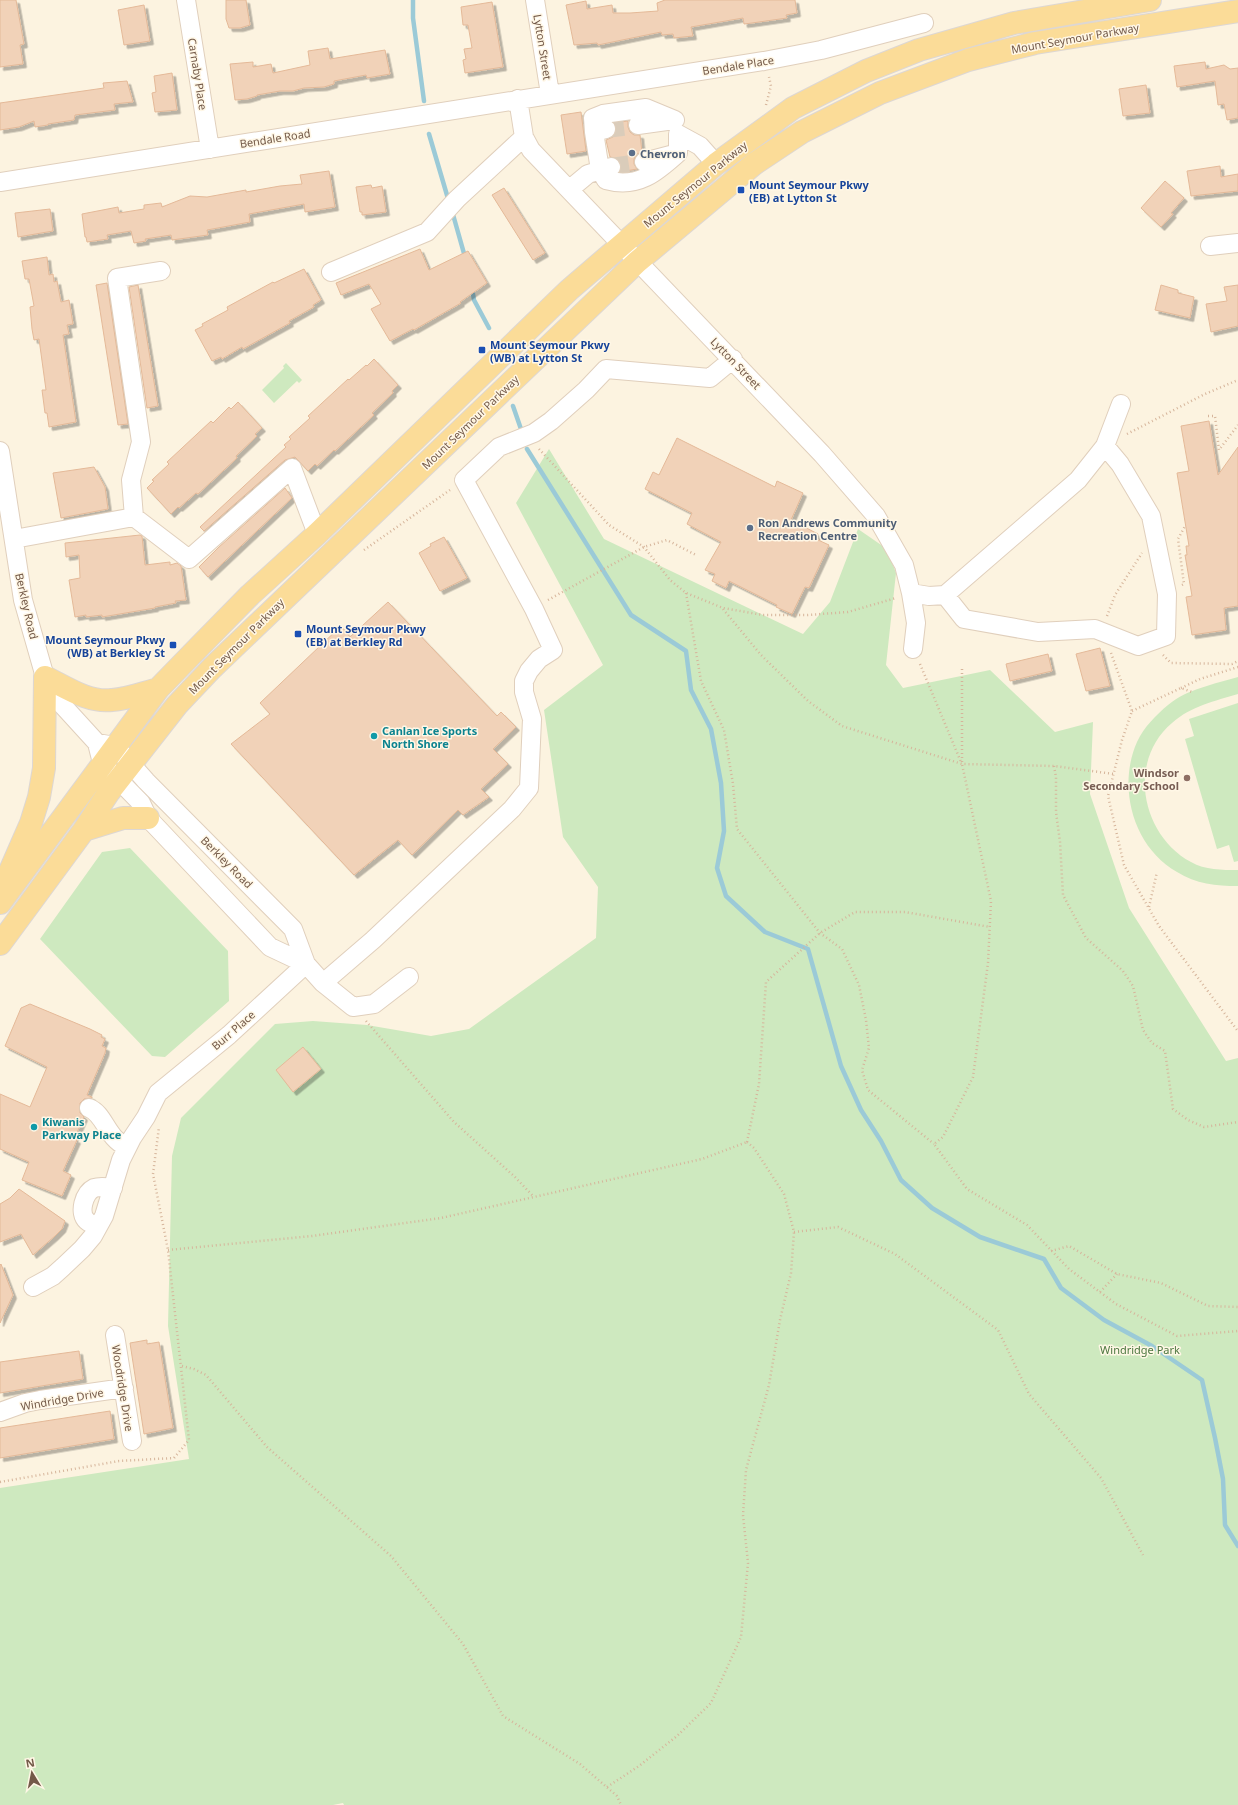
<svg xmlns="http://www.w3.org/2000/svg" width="1238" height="1805" viewBox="0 0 1238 1805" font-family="'Noto Sans',sans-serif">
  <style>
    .green { fill: #cee9bf }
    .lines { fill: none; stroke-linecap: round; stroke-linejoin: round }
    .stream { stroke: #9bcad7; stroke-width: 4.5 }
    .building { fill: #f1d2b8; stroke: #e4b998; filter: url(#shadow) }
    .minor-tunnel { stroke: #daccba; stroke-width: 18; stroke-dasharray: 18 9; stroke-linecap: butt }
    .minor-casing { stroke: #e0cfbc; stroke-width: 20 }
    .major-casing { stroke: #ddd7d3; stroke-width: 24 }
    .path { stroke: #d6b59b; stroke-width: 2.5; stroke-dasharray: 1 3; stroke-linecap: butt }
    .minor { stroke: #fff; stroke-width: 18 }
    .major { stroke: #fbdc98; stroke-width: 22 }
    .service-dot { fill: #5c6f8a; stroke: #fff7e6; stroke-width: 1.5 }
    .transit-dot { fill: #1a4fb4; stroke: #fff7e6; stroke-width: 1.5 }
    .culture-dot { fill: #0f9aa8; stroke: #fff7e6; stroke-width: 1.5 }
    .education-dot { fill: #8d6e63; stroke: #fff7e6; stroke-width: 1.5 }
    .labels { text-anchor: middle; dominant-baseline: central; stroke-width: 3; stroke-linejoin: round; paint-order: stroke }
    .street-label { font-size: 11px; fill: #735948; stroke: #fff7e6 }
    .service-label { font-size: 11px; font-weight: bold; fill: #4e5e75; stroke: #fff7e6; text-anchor: start }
    .transit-label { font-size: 11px; font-weight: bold; fill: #164399; stroke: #fff7e6; text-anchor: start }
    .culture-label { font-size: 11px; font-weight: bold; fill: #0d838f; stroke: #fff7e6; text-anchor: start }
    .education-label { font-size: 11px; font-weight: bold; fill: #785e54; stroke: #fff7e6; text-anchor: end }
    .park-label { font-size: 11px; fill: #4d7840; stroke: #fff7e6 }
  </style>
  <defs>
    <filter id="shadow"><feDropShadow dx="3.5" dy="3.5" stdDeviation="0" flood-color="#0004"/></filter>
  </defs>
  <rect width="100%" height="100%" fill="#fcf3e0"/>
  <path class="green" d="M286 363 302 380 299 383 297 381 274 403 262 390 284 368 283 366Z
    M549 449 604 539 803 634 830 602 858 529 887 549 896 573 886 665 903 688 990 670 1055 732 1093 722 1090 794 1129 908 1226 1061 1238 1058V1805H344L343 1803 333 1805H0V1488L189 1459 168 1326 172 1156 181 1118 275 1024 313 1021 367 1025 431 1036 469 1029 596 938 598 887 563 837 544 710 603 665 516 503Z
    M1238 677V694C1215 701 1191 706 1172 723 1127 761 1141 835 1191 862 1205 870 1222 870 1238 870V886C1216 886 1196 884 1177 872 1133 847 1117 787 1137 742 1144 727 1156 715 1168 705 1187 689 1215 684 1238 677Z
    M1238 703V861L1234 862 1229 845 1217 849 1185 739 1194 736 1189 719Z
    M130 848 228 951 229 1001 165 1057 152 1056 40 939 102 852Z"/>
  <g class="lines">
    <path class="stream" d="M413 0V18L424 101
      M429 134 449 202
      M452 211 465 257
      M472 288 474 300 489 328
      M513 406 522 432
      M527 449 631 615 686 651 691 690 711 729 721 783 724 831 717 868 726 896 765 932 808 949 841 1066 861 1110 881 1141 901 1180 932 1208 980 1237 1044 1259 1061 1288 1104 1320 1152 1346 1202 1380 1215 1438 1223 1479 1225 1525 1238 1546"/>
  </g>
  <path class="building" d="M0 0H16L24 44 20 45 23 64 0 67Z
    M226 0H246L250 25 240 28H229L226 19Z
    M665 0H795L797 13 786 15 787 18 752 23 744 24 743 18 691 27 693 36 674 38 673 34 662 35 661 32 598 45 597 43 574 45 566 5 586 1 587 9 612 5 613 13H630L658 11 657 3Z
    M492 2 503 67 465 73 463 60 466 59 464 49 472 48 468 25H463L461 7Z
    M144 5 150 41 124 45 118 10Z
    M328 48 330 59 385 50 390 74 367 78 366 75 334 81V84L324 87 304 88 293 91H280L257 95V96L247 99 235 100 230 64 253 62V67L271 64 273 73 310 65 308 51Z
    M1205 62 1206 69 1224 65 1230 69 1238 68V118L1227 120 1224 104 1218 105 1215 81 1177 87 1174 66Z
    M172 73 177 110 155 112 152 93 156 92 154 76Z
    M127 81 133 102 114 104 115 110 75 115 74 120 48 124V125L35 127 34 121 19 127 0 130V103L104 88 103 83Z
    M1146 85 1150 113 1123 116 1119 89Z
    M581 112 586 151 567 154 561 115Z
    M628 121V127L630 132 634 135H640L642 152 637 154 634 159V164L637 169 620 172 621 164 618 159 610 157 606 140 613 137 616 132 614 123Z
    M1220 166 1221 177 1238 174V191L1191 196 1187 171Z
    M329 171 335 207 305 212 304 204 249 214 250 222 207 230 208 235 172 240 171 235 145 239 146 241 134 243 131 231 107 235 108 239 87 242 86 237H85L82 214 118 207 119 213 144 209V205L161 203 162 207 190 196 207 197 246 190V192L280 186 302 184 300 175Z
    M1165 181 1184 198 1171 213 1173 214 1161 227 1141 208Z
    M371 185 372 188 382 186 386 212 362 215V212H360L356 187Z
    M504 188 545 253 533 260 492 195Z
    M50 209 53 231 18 237 15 213Z
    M420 249 429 270 468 251 487 283 460 302 461 303 414 330 413 329 390 341 371 309 381 304 369 284 341 295 336 283Z
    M47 257 49 275 53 274 54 282 57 281 61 302 69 300 73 324 67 325 69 334 63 335 76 422 49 427 47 413H45L42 390H46L39 339 34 340 32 329 30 307 34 306 29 279H25L22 261Z
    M304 269 321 300 313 305 314 307 289 321 290 323 243 349 242 347 222 359 221 357 212 361 195 330 203 326 202 324 228 310 227 307 273 282 274 283Z
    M107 283 128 424 118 425 96 285Z
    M138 285 158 406 147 408 129 287Z
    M1161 285 1178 290V293L1194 297 1190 318 1155 310Z
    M1238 285V326L1211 332 1206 304 1227 301 1224 287Z
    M374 359 398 385 392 391 393 393 372 413 374 415 335 451 334 450 317 466 315 464 308 471 295 457 285 460 204 531 200 527 286 447 284 445 291 439 289 437 310 418 308 416 348 379 349 380 366 365 367 366Z
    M238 402 262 428 255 434 257 436 236 456 237 458 198 494 196 493 179 508 178 507 171 514 147 488 154 481 152 480 169 464 167 462 211 421 213 423 229 407 231 409Z
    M1209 421 1218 475 1238 447V606L1224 608 1226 630 1192 635 1186 597 1192 596 1185 555H1187L1186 546H1189L1177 473 1189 471 1181 426Z
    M677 438 775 487 777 481 803 493 791 520 818 534 816 539 829 545 809 588 805 587 792 614 776 607 777 605 729 581 726 588 712 581 715 574 705 570 721 542 687 524 692 513 645 489 653 472 659 475Z
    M94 467 105 487 108 509 61 518 53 473Z
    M285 488 292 498 208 577 199 567 219 547Z
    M140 535 142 536 145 565 170 562V565L177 563 181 566 186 600 175 601 176 603 155 607V608L102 617V615L86 617V615L75 617 69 580 80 578 79 555 66 557 65 543Z
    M444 537 467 578 440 591 419 553 431 546 430 544Z
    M388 602 497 716 501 712 516 727 493 749 508 764 481 789 489 797 463 815 458 810 412 855 398 840 354 875 231 744 270 714 260 703 341 626 350 637Z
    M1100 648 1110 686 1086 691 1076 654Z
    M1048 654 1052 671 1010 681 1006 664Z
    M30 1004 90 1029 102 1035 101 1037 105 1039 102 1046 106 1048 105 1053 87 1095 92 1097V1098L84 1099 80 1103V1113L84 1117 74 1139 77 1140 63 1171 71 1175 62 1196 22 1180 29 1162 0 1149V1094L30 1107 47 1067 5 1046 21 1008Z
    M303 1047 321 1069 293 1092 276 1070Z
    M19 1189 65 1221 62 1229 55 1236 33 1255 21 1234 0 1242V1204L10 1198Z
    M1 1264 13 1295 0 1323V1265Z
    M147 1340V1344L159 1342 173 1428 144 1434 130 1343Z
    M79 1351 83 1379 0 1393V1362Z
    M110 1411 114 1439 0 1458V1428Z"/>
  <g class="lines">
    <path class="minor-tunnel" d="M606 129 638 125
      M611 167 644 162"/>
    <defs>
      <path id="minor" d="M186 0 210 149
        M535 0 550 94
        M518 99 524 137 531 150 822 454 876 516 904 565 911 593 916 623 913 649
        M638 125 674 120
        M606 129 594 132 600 170 606 180C638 189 657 172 678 153
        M594 132 593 118 603 114 646 108 675 120
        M644 162 678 153V134L700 146 716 164
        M0 182 764 61 821 50 924 23
        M570 189 588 174 611 167
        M1210 246 1238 243
        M331 272 427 232 457 199 524 137
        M0 451 23 600 45 677 55 697 97 743 102 763 141 803 148 818 270 947 306 964 323 983 353 1007 374 1004 409 977
        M134 517 189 559 292 468 317 534
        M14 539 134 517 131 480 141 442 117 278 161 271
        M911 593 929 596 945 595 1078 480 1105 446 1121 404
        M945 595 964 619 1038 632 1095 629 1138 646 1166 636 1167 594 1151 516 1120 464 1105 446
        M103 744 115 746 146 781 293 929 306 964
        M323 983 373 940 512 809 529 788 532 719 524 692V681L529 671 539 659 553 650 534 609 464 480 499 447 534 433 551 421 586 390 606 369 710 378 733 359
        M89 1108C105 1114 106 1138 127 1147
        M98 1226C95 1225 90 1224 87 1221 78 1213 84 1193 94 1188 100 1186 107 1187 113 1188
        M33 1287 53 1276 63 1267 82 1249 93 1236 104 1216 121 1160 132 1138 146 1117 158 1093 229 1035 306 964
        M115 1335 132 1441
        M0 1412 25 1403 40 1400 124 1388"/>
      <path id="major" d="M84 830 123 818H148
        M7 878 31 823 39 797 44 768 45 677C66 687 88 703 112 700 127 699 143 693 158 689
        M0 903 158 689 192 654 250 595 317 534 569 290 716 164 793 108 866 71 919 50 1014 23 1150 0
        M0 944 84 830 109 792 177 705 212 668 637 262 754 164 802 132 880 93 968 60 1035 43 1238 11"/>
    </defs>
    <use href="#minor" class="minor-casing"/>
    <use href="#major" class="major-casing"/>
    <path class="path" d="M766 105 771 86 769 77
      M1208 416H1215L1219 450 1238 425
      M1127 434 1205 394 1238 380
      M539 449 609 525 644 547 670 580 686 593 723 608 763 615H808L848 612 896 598
      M364 550 450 490
      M1182 585 1184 584 1178 539 1185 526
      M686 593 701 681 724 730 733 784 737 829 820 933 842 949 859 985 866 1020 869 1048 862 1070 868 1090 934 1144
      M548 600 644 547 667 540 696 555
      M723 609 761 655 808 701 842 726 962 764 1054 766 1114 774
      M1107 616 1115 595 1142 553
      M1111 653 1132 711 1122 740 1108 796 1124 865 1159 926 1237 1030
      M1163 655 1171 663 1232 664 1238 661
      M920 664 961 762
      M962 669V764L991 901 988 963 973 1077 943 1137 934 1144 967 1189 1027 1225 1069 1269 1116 1304 1177 1336 1238 1331
      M1181 688 1200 679 1238 667
      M1132 711 1181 688 1192 692
      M1054 766 1056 777V812L1060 842 1063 895 1086 938 1123 971 1133 986 1143 1030 1152 1043 1165 1051 1173 1109 1188 1120 1204 1127 1238 1122
      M1149 907 1157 872
      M366 1021 454 1122 515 1177 533 1196
      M747 1142 759 1084 766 982 820 933 855 912H905L990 927
      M794 1232 838 1227 895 1254 998 1330 1029 1394 1101 1478 1143 1555
      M168 1250 312 1236 441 1218 702 1159 747 1142
      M1051 1251 1069 1246 1117 1274 1161 1283 1208 1306 1238 1307
      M1100 1292 1117 1274
      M182 1366 194 1369 206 1375 267 1447 391 1556 463 1644 503 1716 580 1764 617 1796 621 1805
      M0 1482 119 1461 174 1458 189 1440 168 1250 153 1174 159 1127
      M607 1787 639 1766 677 1736 711 1703 741 1637 748 1563 743 1515 746 1470 769 1385 780 1320 791 1273 794 1232 784 1194 754 1148 747 1142"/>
    <use href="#minor" class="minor"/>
    <use href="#major" class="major"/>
  </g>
  <g class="service-dot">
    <circle cx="632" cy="153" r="4"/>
    <circle cx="750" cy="528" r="4"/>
  </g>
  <g class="transit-dot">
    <rect x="737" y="186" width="8" height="8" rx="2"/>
    <rect x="478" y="346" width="8" height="8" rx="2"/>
    <rect x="294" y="630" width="8" height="8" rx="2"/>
    <rect x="169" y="641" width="8" height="8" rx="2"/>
  </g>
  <g class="culture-dot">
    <circle cx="374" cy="736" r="4"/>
    <circle cx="34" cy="1127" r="4"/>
  </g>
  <circle class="education-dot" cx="1187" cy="778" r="4"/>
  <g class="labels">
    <g class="street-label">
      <text transform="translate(1075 38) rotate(-10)">Mount Seymour Parkway</text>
      <text transform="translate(543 47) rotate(81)">Lytton Street</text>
      <text transform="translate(738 65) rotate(-9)">Bendale Place</text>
      <text transform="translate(198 74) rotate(81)">Carnaby Place</text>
      <text transform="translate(275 138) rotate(-9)">Bendale Road</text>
      <text transform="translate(695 184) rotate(-39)">Mount Seymour Parkway</text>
      <text transform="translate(736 363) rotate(46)">Lytton Street</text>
      <text transform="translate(470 422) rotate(-44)">Mount Seymour Parkway</text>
      <text transform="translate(27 606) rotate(77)">Berkley Road</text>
      <text transform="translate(236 646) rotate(-45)">Mount Seymour Parkway</text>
      <text transform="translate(227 862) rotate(45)">Berkley Road</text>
      <text transform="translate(233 1030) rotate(-41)">Burr Place</text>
      <text transform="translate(123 1388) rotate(81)">Woodridge Drive</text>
      <text transform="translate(62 1399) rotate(-10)">Windridge Drive</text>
    </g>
    <g class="service-label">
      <text x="640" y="153">Chevron</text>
      <text x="758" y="522">Ron Andrews Community<tspan x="758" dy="13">Recreation Centre</tspan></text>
    </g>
    <g class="transit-label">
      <text x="749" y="184">Mount Seymour Pkwy<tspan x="749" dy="13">(EB) at Lytton St</tspan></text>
      <text x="490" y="344">Mount Seymour Pkwy<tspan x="490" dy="13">(WB) at Lytton St</tspan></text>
      <text x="306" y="628">Mount Seymour Pkwy<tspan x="306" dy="13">(EB) at Berkley Rd</tspan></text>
      <text x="165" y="639" text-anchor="end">Mount Seymour Pkwy<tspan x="165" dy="13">(WB) at Berkley St</tspan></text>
    </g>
    <g class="culture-label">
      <text x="382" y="730">Canlan Ice Sports<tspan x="382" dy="13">North Shore</tspan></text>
      <text x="42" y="1121">Kiwanis<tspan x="42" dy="13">Parkway Place</tspan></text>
    </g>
    <g class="education-label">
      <text x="1179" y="772">Windsor<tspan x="1179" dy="13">Secondary School</tspan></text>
    </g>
    <g class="park-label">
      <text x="1140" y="1349">Windridge Park</text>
    </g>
  </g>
  <g transform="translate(32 1773) rotate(350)" stroke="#fff7e6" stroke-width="3" paint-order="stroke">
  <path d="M0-3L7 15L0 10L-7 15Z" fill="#735948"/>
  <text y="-6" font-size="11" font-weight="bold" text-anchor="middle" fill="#735948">N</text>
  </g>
</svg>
